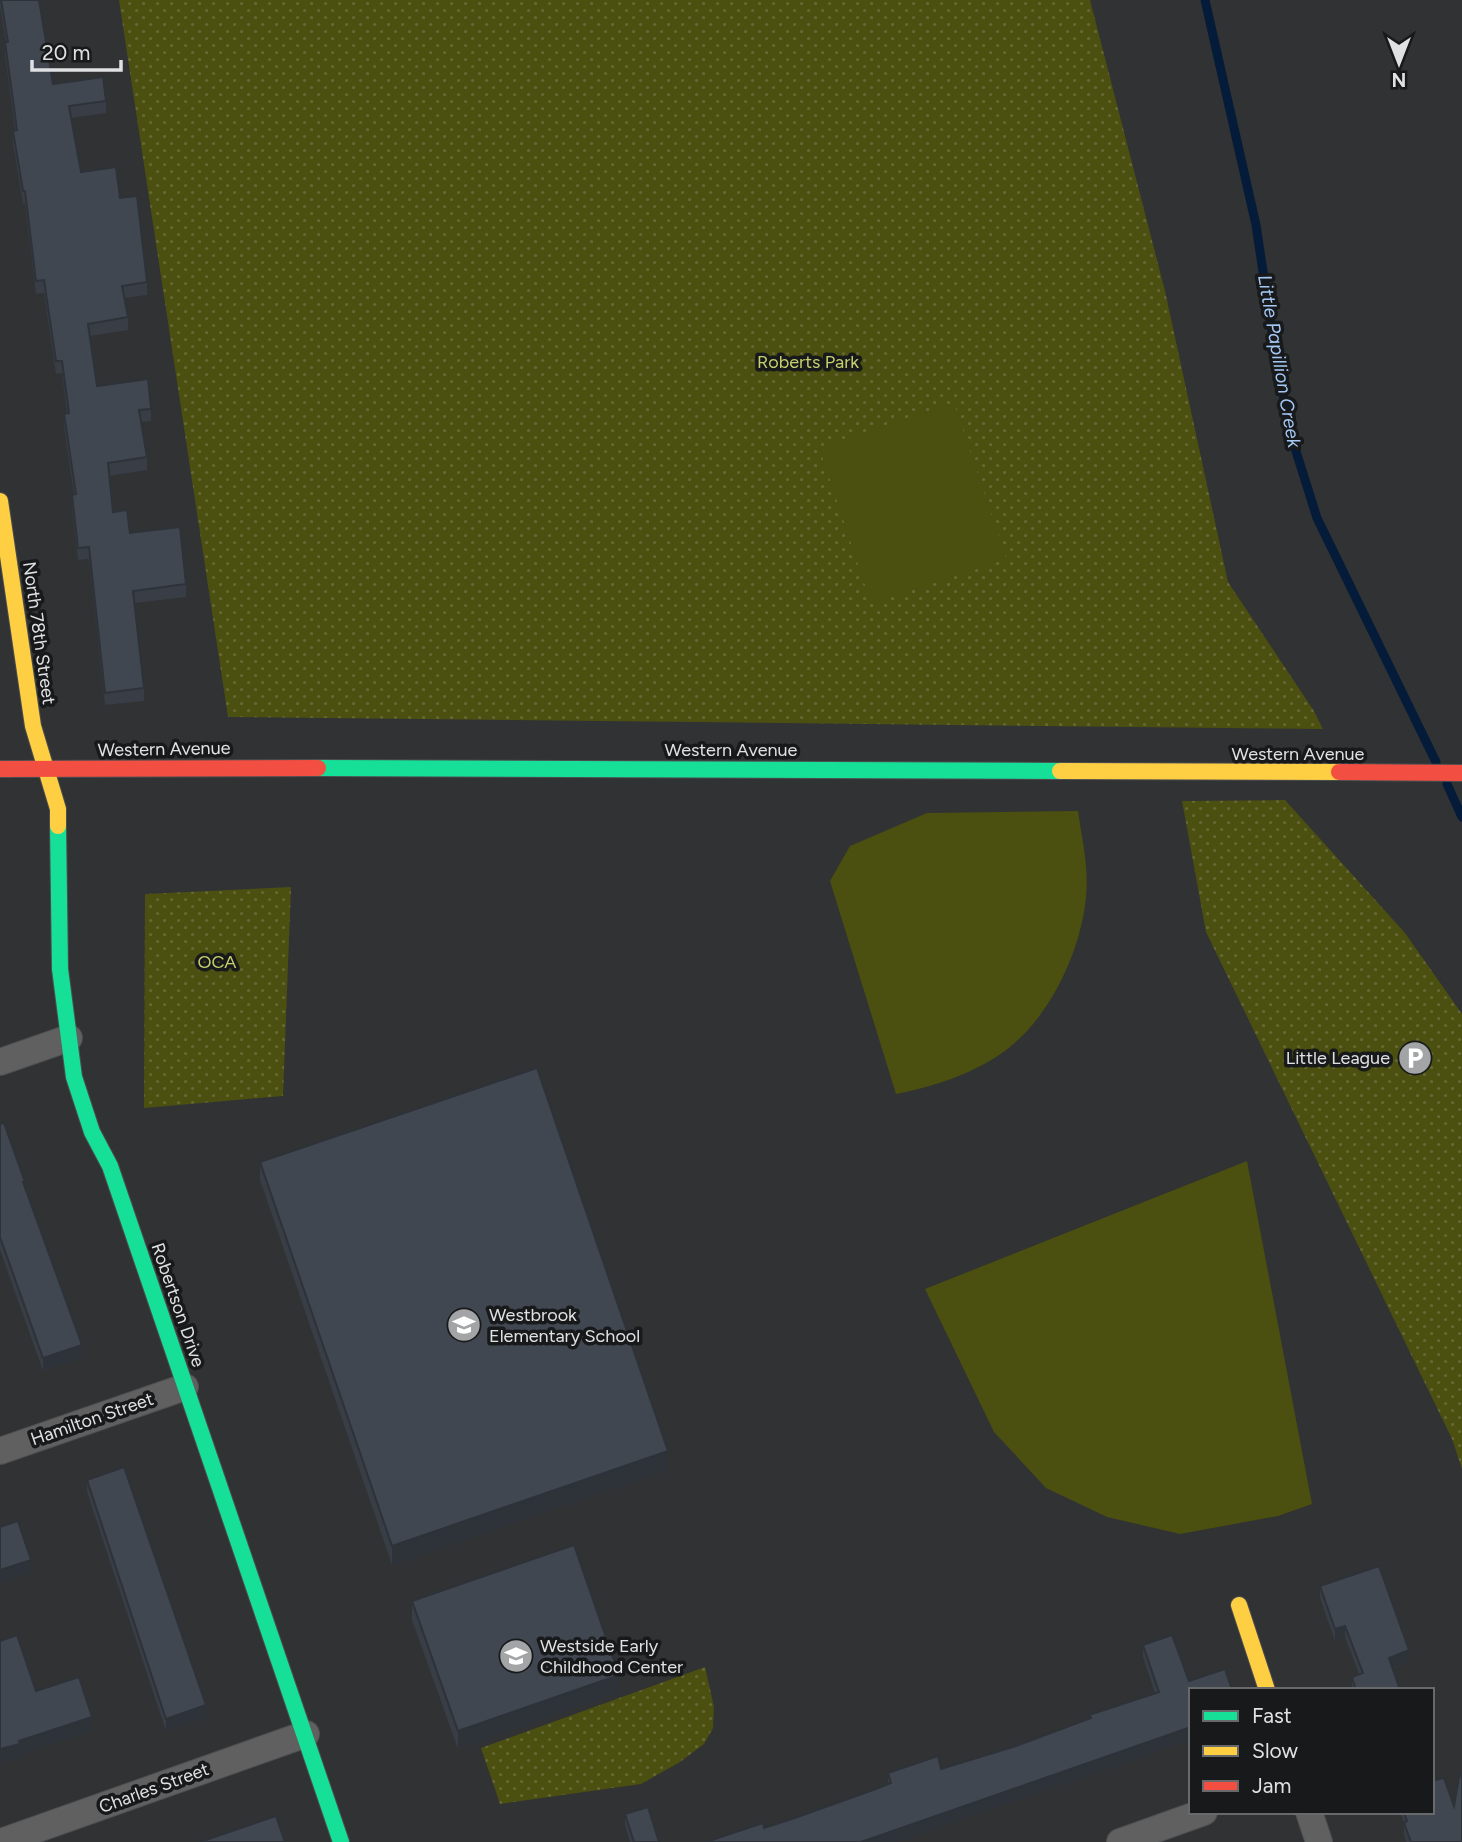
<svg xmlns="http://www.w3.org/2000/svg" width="1462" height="1842" viewBox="0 0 1462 1842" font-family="Figtree,sans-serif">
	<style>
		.grass { fill: url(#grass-dots) }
		.pitch { fill: #4b4f10 }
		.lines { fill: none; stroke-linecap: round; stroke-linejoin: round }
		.stream { stroke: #041b3a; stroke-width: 9 }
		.street-casing { stroke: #4d4e50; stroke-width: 28 }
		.fast-casing { stroke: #4d4e50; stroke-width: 18 }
		.slow-casing { stroke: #4d4e50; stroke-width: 18 }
		.jam-casing { stroke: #4d4e50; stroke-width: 18 }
		.street { stroke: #606061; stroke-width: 26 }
		.fast { stroke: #16e098; stroke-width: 16 }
		.slow { stroke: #ffcf43; stroke-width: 16 }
		.jam { stroke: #f24e42; stroke-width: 16 }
		.wall { fill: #383d46 }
		.shaded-wall { fill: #2e3239 }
		.building { fill: #414751; stroke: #2e3239; stroke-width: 2 }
		.labels { text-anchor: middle; stroke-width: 7; stroke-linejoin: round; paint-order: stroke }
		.park-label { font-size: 18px; fill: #c6d06d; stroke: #18191a }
		.street-label { font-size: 18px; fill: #e0e1e3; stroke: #18191a }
		.poi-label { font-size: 18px; fill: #e0e1e3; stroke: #18191a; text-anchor: start }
		.water-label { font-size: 19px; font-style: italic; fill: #a4c8f5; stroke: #18191a }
	</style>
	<defs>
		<pattern id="grass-dots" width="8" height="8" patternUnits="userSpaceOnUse" patternTransform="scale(1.75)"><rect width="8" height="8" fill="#4b4f10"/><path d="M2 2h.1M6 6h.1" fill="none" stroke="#656833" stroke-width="1.8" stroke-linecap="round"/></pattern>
	</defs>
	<rect width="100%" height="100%" fill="#313233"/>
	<g class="grass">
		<polygon points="119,0 1090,0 1165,291 1228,582 1314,711 1323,729 228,717"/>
		<polygon points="1285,800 1405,933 1462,1014 1462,1469 1452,1439 1206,932 1182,801"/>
		<polygon points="291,887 283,1096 144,1108 145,894"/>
		<polygon points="705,1667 714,1707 713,1728 704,1744 680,1762 641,1784 500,1804 481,1748"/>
	</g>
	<g class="pitch">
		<polygon points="954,403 1006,558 871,603 819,447"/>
		<path d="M1078,811C1082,839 1089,868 1086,897C1081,950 1052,1013 1010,1047C977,1073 936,1086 896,1094L830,881L850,846L927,813Z"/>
		<polygon points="1247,1161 1312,1504 1278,1516 1180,1534 1107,1517 1046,1488 994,1432 925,1289"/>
	</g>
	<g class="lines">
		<g class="stream">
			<polyline points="1205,0 1256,225 1273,338 1290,432 1317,518 1436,762"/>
			<polyline points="1447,784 1462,817"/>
		</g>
		<g class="street-casing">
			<g id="street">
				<polyline points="0,1062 69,1038"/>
				<polyline points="0,1451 185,1387"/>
				<polyline points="1309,1812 1319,1842"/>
				<polyline points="1,1842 306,1734"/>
				<polyline points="1120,1842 1204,1812"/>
			</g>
		</g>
		<g class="fast-casing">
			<g id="fast">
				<polyline points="318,768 1060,771"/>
				<polyline points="58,826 60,969 74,1077 92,1132 110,1166 341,1842"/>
			</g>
		</g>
		<g class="slow-casing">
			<g id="slow">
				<polyline points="0,501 33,726 58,809 58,826"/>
				<polyline points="1060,771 1339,772"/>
				<polyline points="1239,1605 1267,1690"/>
			</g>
		</g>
		<g class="jam-casing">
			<g id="jam">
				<polyline points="0,769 318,768"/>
				<polyline points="1339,772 1462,773"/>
			</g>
		</g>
		<use href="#street" class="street"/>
		<use href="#fast" class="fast"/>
		<use href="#slow" class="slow"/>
		<use href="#jam" class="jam"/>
	</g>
	<g class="wall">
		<polygon points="0,0 39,0 53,84 106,101 106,113 71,118 81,172 120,198 147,282 147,295 124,298 128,317 128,330 90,336 97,386 151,409 151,421 141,422 147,457 147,470 109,476 113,512 130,533 186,584 186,597 135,603 144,688 144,701 105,705 89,559 78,560 72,507 72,495 74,495 64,427 64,414 67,414 62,373 56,374 44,293 36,294 25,203 23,204 13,143 13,131 15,130 5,55 5,42 6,42 0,7"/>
		<polygon points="0,1124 82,1358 43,1371 0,1250"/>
		<polygon points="260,1162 668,1470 392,1565 260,1180"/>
		<polygon points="87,1480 206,1718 166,1731 87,1492"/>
		<polygon points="1320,1586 1409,1662 1393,1668 1400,1690 1352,1690 1352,1677 1359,1674 1345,1637 1335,1641 1320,1598"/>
		<polygon points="412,1601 619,1693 458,1749 412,1620"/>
		<polygon points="1143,1645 1191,1740 897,1842 706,1842 764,1828 792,1819 876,1789 888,1784 888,1773 941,1769 1016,1746 1089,1719 1089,1715 1155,1693 1143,1657"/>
		<polygon points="1435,1780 1462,1842 1406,1842 1404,1834 1404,1823 1400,1812 1432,1812"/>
		<polygon points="625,1814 659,1842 630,1842 625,1826"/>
	</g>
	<g class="shaded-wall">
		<polygon points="82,1345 82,1358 43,1371 43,1358"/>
		<polygon points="668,1451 668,1470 392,1565 392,1546"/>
		<polygon points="31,1560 31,1573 0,1583 0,1570"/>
		<polygon points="1345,1626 1345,1637 1335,1641 1335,1629"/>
		<polygon points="1409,1650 1409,1662 1389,1669 1389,1658"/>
		<polygon points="619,1675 619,1693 458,1749 458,1731"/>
		<polygon points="206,1705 206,1718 166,1731 166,1719"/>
		<polygon points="92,1717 92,1731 20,1755 20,1758 0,1764 0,1749 19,1741"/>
		<polygon points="1191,1727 1191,1740 897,1842 861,1842"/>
	</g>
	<g class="building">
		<polygon points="1,0 39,0 53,84 103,77 106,101 69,106 81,172 116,167 120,198 137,196 147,282 122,286 128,317 88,324 97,386 148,379 151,409 139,410 147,457 108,463 113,512 127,510 130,533 180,527 186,584 133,591 144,688 105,693 89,547 78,548 72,495 76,494 64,414 69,413 62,361 56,361 44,280 36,281 25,191 23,191 13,131 17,130 5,42 8,42"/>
		<polygon points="537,1068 668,1451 392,1546 260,1162"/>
		<polygon points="4,1123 25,1182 23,1182 82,1345 43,1358 0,1237 0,1124"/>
		<polygon points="124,1467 206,1705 166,1719 87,1480"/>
		<polygon points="18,1521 31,1560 0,1570 0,1527"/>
		<polygon points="574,1545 619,1675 458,1731 412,1601"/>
		<polygon points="1379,1566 1409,1650 1389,1658 1400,1690 1356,1690 1352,1677 1363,1673 1345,1626 1335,1629 1320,1586"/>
		<polygon points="17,1635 36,1691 79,1677 92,1717 19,1741 20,1744 0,1749 0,1641"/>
		<polygon points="1172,1635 1189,1681 1225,1669 1232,1690 1191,1690 1191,1727 861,1842 706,1842 763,1823 764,1828 792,1819 876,1789 891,1783 888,1773 938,1756 941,1769 1016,1746 1091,1718 1089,1715 1159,1692 1143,1645"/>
		<polygon points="1432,1771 1435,1780 1444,1778 1454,1806 1460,1772 1462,1779 1462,1842 1411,1842 1404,1823 1407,1821 1404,1812 1432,1812"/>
		<polygon points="648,1807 659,1842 634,1842 625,1814"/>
		<polygon points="276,1816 285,1842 200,1842"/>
	</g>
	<defs>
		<g id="parking-disc" transform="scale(1.75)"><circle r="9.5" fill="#a3a4a5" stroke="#18191a"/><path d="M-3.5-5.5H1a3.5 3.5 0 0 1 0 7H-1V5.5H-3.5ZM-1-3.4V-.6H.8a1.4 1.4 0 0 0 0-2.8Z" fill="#fff"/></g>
		<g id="school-disc" transform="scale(1.75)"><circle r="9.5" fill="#a3a4a5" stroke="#18191a"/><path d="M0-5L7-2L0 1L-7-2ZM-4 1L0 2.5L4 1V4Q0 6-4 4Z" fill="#fff"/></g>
	</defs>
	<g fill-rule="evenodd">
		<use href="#parking-disc" x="1415" y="1058"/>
		<use href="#school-disc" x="464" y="1325"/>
		<use href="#school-disc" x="516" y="1656"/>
	</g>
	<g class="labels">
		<g class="park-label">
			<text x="808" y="368">Roberts Park</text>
			<text x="217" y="968">OCA</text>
		</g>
		<g class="street-label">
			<text transform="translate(39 633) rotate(82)" y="6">North 78th Street</text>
			<text transform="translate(164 749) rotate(-1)" y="6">Western Avenue</text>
			<text x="731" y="756">Western Avenue</text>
			<text x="1298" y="760">Western Avenue</text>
			<text transform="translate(178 1305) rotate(71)" y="6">Robertson Drive</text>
			<text transform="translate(92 1419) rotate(-19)" y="6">Hamilton Street</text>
			<text transform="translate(154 1788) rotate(-20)" y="6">Charles Street</text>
		</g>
		<g class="poi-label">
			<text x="1390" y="1064" text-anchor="end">Little League</text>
			<text x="489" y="1321">Westbrook<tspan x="489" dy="21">Elementary School</tspan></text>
			<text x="540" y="1652">Westside Early<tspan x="540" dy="21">Childhood Center</tspan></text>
		</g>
		<g class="water-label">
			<text transform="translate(1280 361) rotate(80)" y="7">Little Papillion Creek</text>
		</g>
	</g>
	<rect x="1189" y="1688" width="245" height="126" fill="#18191a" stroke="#68696a" stroke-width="2"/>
	<rect x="1203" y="1711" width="35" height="10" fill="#16e098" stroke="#68696a" stroke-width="2"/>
	<text x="1252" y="1723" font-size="21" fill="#e0e1e3">Fast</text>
	<rect x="1203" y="1746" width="35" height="10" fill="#ffcf43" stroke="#68696a" stroke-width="2"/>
	<text x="1252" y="1758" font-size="21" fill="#e0e1e3">Slow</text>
	<rect x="1203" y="1781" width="35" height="10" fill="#f24e42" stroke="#68696a" stroke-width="2"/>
	<text x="1252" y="1793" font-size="21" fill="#e0e1e3">Jam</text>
	<g transform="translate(1399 63) rotate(180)" stroke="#18191a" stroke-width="5" paint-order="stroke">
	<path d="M0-5L12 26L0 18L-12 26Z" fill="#e0e1e3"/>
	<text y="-10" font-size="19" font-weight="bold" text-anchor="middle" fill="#e0e1e3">N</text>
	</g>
	<path d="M32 60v10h89v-10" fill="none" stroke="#e0e1e3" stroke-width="3.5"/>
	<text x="42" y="60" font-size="21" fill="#e0e1e3" stroke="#18191a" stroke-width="5" paint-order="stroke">20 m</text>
</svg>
